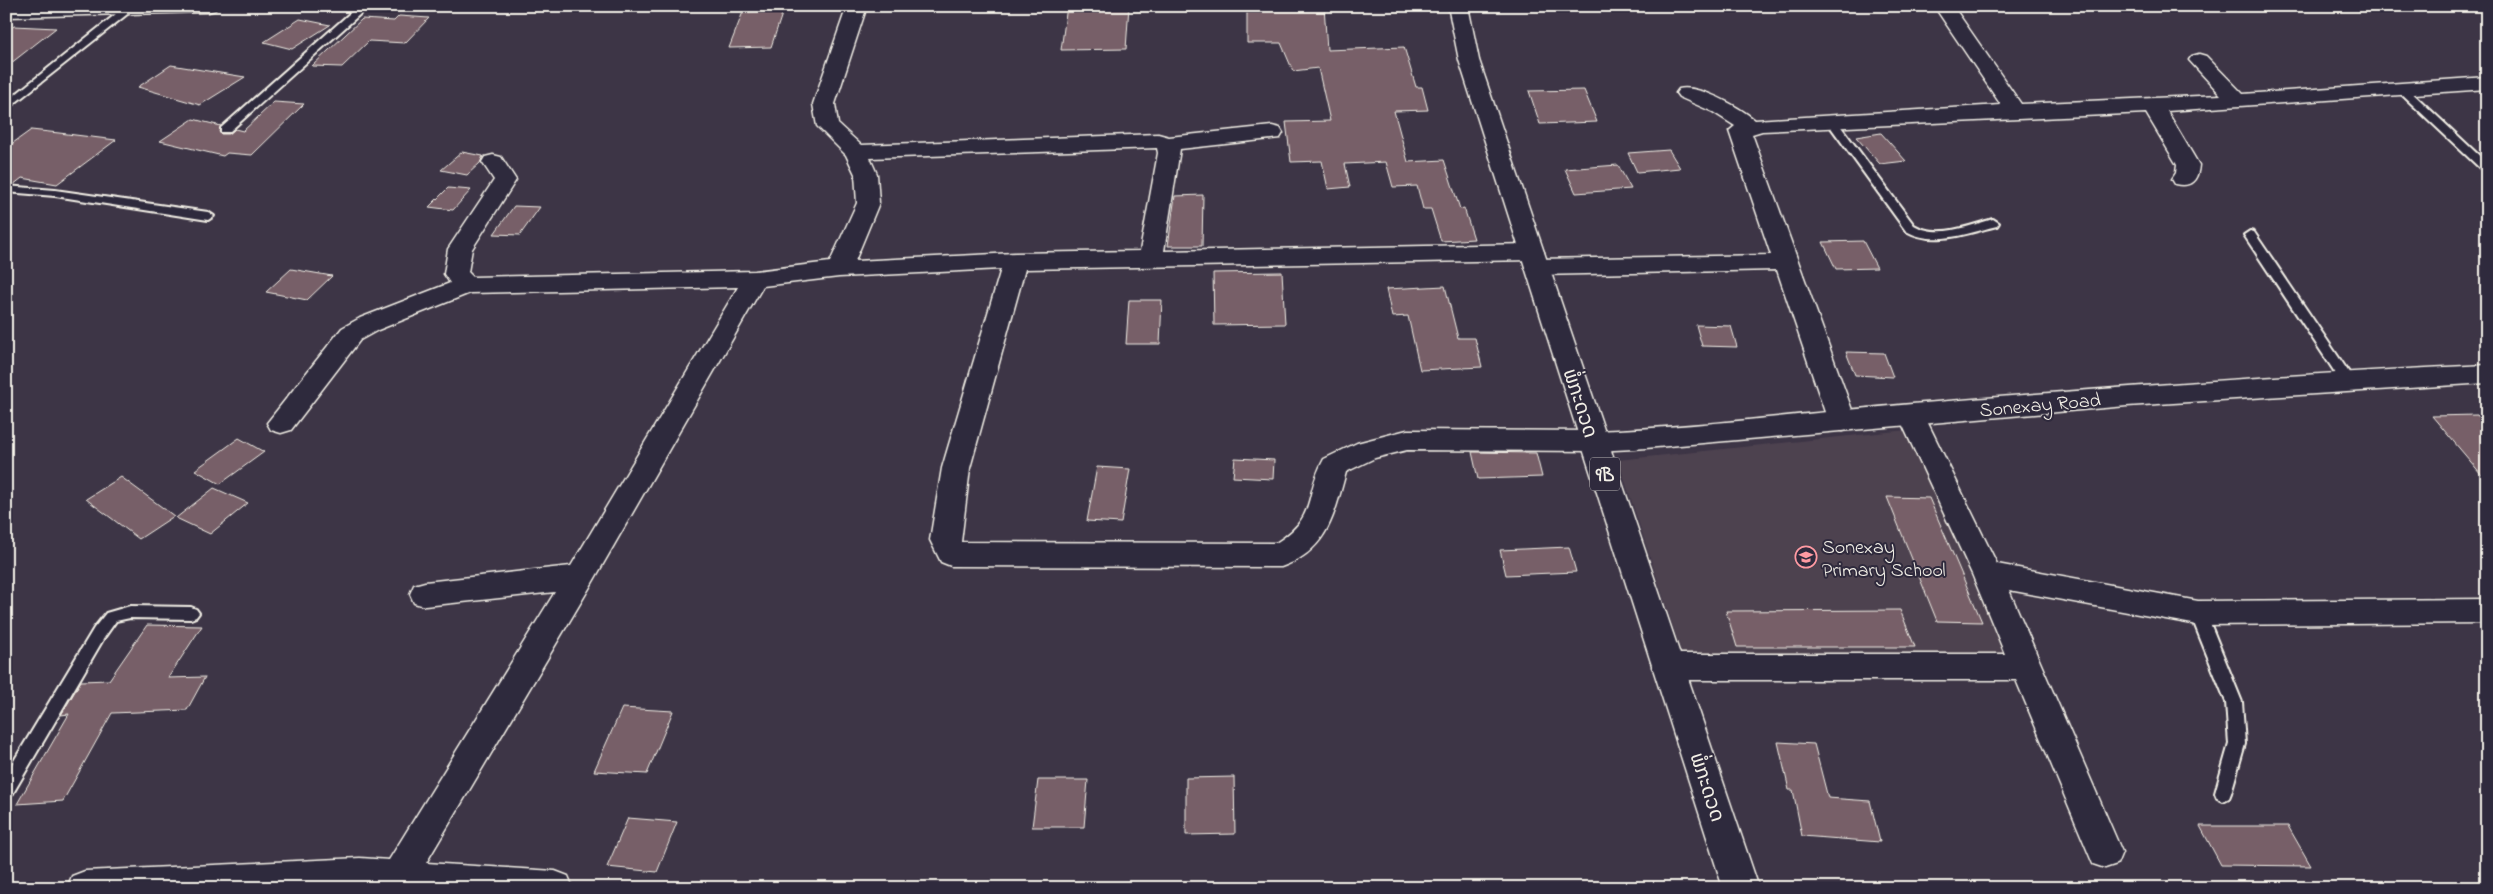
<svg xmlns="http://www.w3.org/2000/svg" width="2493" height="894" viewBox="0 0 2493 894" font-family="'Indie Flower','Noto Sans Lao',sans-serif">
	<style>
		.built { fill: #4e4250 }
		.building { fill: #775f68; stroke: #f4f1e8 }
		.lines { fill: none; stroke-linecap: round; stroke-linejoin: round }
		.service-casing { stroke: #f4f1e8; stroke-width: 4 }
		.minor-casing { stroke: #f4f1e8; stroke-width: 3 }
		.tertiary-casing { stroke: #f4f1e8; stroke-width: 3 }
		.primary-casing { stroke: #f4f1e8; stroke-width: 3 }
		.trunk-casing { stroke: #f4f1e8; stroke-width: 3 }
		.service { fill: #2f2a3d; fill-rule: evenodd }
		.minor { fill: #2f2a3d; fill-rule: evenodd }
		.tertiary { fill: #2f2a3d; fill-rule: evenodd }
		.primary { fill: #2f2a3d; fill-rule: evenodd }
		.trunk { fill: #2f2a3d; fill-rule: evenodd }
		.labels { text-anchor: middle; stroke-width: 4; stroke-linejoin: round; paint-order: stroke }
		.shield { fill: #2f2a3d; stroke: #b9b5b5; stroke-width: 1 }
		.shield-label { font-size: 19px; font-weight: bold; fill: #f4f1e8 }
		.street-label { font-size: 20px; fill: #f4f1e8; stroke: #2f2a3d }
		.poi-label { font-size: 20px; fill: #f4f1e8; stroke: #2f2a3d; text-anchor: start }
	</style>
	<rect width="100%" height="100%" fill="#3d3546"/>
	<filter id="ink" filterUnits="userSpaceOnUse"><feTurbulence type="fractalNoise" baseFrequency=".02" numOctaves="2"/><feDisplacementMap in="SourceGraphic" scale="10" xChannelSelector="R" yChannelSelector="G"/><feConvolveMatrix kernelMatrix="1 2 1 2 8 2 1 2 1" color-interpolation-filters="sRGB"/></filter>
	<g filter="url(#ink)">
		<polygon class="built" points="1907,430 2005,655 1682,654 1618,460"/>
		<g class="building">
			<polygon points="1067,6 1129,6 1126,49 1061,50"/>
			<polygon points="1247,6 1324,6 1327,50 1404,47 1416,87 1422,87 1428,110 1394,111 1408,162 1444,160 1460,209 1464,208 1474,239 1441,241 1431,209 1423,209 1417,186 1393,187 1386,162 1345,164 1350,187 1328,189 1322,161 1291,162 1286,122 1330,121 1318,68 1293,71 1281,43 1247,43"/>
			<polygon points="783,11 771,47 729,48 743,12"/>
			<polygon points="399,16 429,18 405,43 369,41 342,67 312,66 362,19 394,21"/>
			<polygon points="300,19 330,25 292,49 264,42"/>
			<polygon points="14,26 56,28 6,67 6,32"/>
			<polygon points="171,65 245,77 200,105 138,87"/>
			<polygon points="1584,90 1597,122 1540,124 1529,91"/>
			<polygon points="274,102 304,104 252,155 227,153 223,156 160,141 193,119 221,126 219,132 221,134 229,134 235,129 243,131"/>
			<polygon points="31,130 59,133 116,140 57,184 22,178 13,185 6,184 6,148"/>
			<polygon points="1881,133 1906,161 1880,164 1856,137"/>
			<polygon points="1669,150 1680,168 1637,172 1628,153"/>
			<polygon points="462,152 483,156 480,163 467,175 441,170"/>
			<polygon points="1618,165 1631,189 1576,193 1565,169"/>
			<polygon points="448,188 471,190 453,210 429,207"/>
			<polygon points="1203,195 1202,246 1168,246 1175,196"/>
			<polygon points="514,206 540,207 520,235 494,234"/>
			<polygon points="1863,241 1877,268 1836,269 1823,242"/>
			<polygon points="291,269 332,276 307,300 266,292"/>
			<polygon points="1282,272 1285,324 1214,325 1213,273"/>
			<polygon points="1445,286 1458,338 1475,338 1482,367 1420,370 1408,316 1392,317 1386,289"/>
			<polygon points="1129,300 1162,300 1160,344 1126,344"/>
			<polygon points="1696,325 1731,326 1737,347 1702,346"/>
			<polygon points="1846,352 1884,353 1893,377 1855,375"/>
			<polygon points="2477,415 2487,427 2487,481 2432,416"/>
			<polygon points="239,438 264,452 220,484 195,470"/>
			<polygon points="1472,452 1536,453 1542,477 1478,479"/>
			<polygon points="1235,458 1274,460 1273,479 1233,477"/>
			<polygon points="1097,467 1130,469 1121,523 1087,521"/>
			<polygon points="121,477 174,516 139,539 86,499"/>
			<polygon points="214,488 248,503 210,534 176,518"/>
			<polygon points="1887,497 1929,498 1982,622 1937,621"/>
			<polygon points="1569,547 1576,572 1506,575 1500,550"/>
			<polygon points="1900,610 1915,647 1737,647 1726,611"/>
			<polygon points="147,625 202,626 168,678 205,677 187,710 112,713 63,801 17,804 69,714 61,715 81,681 109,680"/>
			<polygon points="622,708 673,711 647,774 594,771"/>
			<polygon points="1778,742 1814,744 1828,798 1870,801 1880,842 1802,836 1793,790 1789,790"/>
			<polygon points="1234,777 1235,834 1186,835 1186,778"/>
			<polygon points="1038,780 1088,780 1084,827 1032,827"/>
			<polygon points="628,818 677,822 657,872 607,867"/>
			<polygon points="2200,826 2288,826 2311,866 2221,865"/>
		</g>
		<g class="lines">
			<g class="service-casing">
				<g id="service">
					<polygon points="126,6 135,8 6,110 6,102"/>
					<polygon points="358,6 369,6 229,132 221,132 221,128"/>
					<polygon points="2402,86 2406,87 2487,163 2487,172 2483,171 2398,91 2398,87"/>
					<path d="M1832,119L1836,120L1914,225C1938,239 1968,226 1993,219L1999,223L1997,226C1967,233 1935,247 1906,231L1827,122Z"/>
					<polygon points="6,186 55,190 208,212 214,216 208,220 55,196 6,192"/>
					<polygon points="2250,231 2254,232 2352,377 2354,380 2352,383 2342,383 2244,235"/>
					<polygon points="130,606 191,607 196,609 199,613 196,617 191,619 130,618 116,621 104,638 12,795 6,798 6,774 94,628 106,613"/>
					<polygon points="2198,607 2203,609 2206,613 2242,702 2245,744 2231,793 2229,798 2223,801 2217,798 2215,793 2229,744 2226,702 2190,613 2193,609"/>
				</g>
			</g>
			<g class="minor-casing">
				<g id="minor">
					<path d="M847,6H867L835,104L838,124L861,145L1158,134L1169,137L1272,126L1280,128L1283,133L1280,138L1180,149L1164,251L1532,244L1540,247L1544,252L1540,257L1532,260L1025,269L970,468L961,542L1276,543C1319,516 1303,496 1324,459L1357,443L1407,430L1594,431L1604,434L1608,441L1604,448L1594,451L1407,450L1375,458L1346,472C1334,515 1328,551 1281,567L951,566L941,562L930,540L942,468L1001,269L839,277L763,286L591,585L426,863L555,871L568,876L573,888H67L72,876L85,871L360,858L389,860L555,592L425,606L414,603L410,594L414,585L425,582L571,566L738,287L470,293L378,330L360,340L291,430L281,433L271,430L267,423L342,328L360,318L450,283L444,274L448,249L494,180L482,162L485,157L493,155L501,157L516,180L472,249L468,272L473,277L755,271L830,262L857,203L855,174L846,155L817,126L813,104ZM1157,148L1158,153L1140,251L1015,253L855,261L879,203L877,174L870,158Z"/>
					<path d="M1934,6H1953L2021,104L2221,95L2189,60L2192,56L2199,54L2206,56L2243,94L2487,77V89L2167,111L2199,165C2198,180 2191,188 2175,184L2172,179L2176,173L2177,165L2146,113L1762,131L1752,134L1856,421L1852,428L1842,431L1832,428L1828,421L1777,270L1537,275L1528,272L1525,267L1528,262L1537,259L1771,255L1729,131L1735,126L1713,112L1679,97L1676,93L1679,89C1698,84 1740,107 1755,120L2001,105Z"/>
					<polygon points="1911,405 1921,408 1924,415 1997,564 2198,601 2487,599 2487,623 2198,625 2009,590 2122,852 2117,864 2105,868 2093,864 2016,680 1668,680 1657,676 1652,667 1657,658 1668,654 2005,654 1972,574 1898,415 1901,408"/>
				</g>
			</g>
			<g class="tertiary-casing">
				<path id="tertiary" d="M2487,365V383L2127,406L1634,449L1594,451L1584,448L1580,441L1584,434L1594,431C1701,427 1806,413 1912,404C2104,388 2295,374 2487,365Z"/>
			</g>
			<g class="primary-casing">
				<polygon id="primary" points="1448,6 1468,6 1479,60 1759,888 1723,888 1459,60"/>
			</g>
			<g class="trunk-casing">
				<polygon id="trunk" points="6,6 217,6 215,10 208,12 6,17"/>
			</g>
			<use href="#service" class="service"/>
			<use href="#minor" class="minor"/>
			<use href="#tertiary" class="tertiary"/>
			<use href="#primary" class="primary"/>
			<use href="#trunk" class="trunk"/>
		</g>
	</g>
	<defs>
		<g id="school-ring" transform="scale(1.125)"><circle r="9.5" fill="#2f2a3d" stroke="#ff9aa2" stroke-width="1.5"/><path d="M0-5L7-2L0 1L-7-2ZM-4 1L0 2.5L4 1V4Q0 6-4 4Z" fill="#ff9aa2"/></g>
	</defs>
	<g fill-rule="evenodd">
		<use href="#school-ring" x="1806" y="557"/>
	</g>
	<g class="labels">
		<rect class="shield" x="1590" y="457.5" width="30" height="33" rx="4"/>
		<g class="shield-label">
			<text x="1605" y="481">9B</text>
		</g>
		<g class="street-label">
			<text transform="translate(1581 403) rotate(72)" y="7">ພໍ່ກະດວດ</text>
			<text transform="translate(2040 404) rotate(-5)" y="7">Sonexay Road</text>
			<text transform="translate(1708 787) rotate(72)" y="7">ພໍ່ກະດວດ</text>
		</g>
		<g class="poi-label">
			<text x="1822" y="553">Sonexay<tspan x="1822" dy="23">Primary School</tspan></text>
		</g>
	</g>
	<rect width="2493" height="894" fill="none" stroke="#2f2a3d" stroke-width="25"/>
	<rect x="12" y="12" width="2468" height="869" fill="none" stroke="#f4f1e8" stroke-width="2" filter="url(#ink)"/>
</svg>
